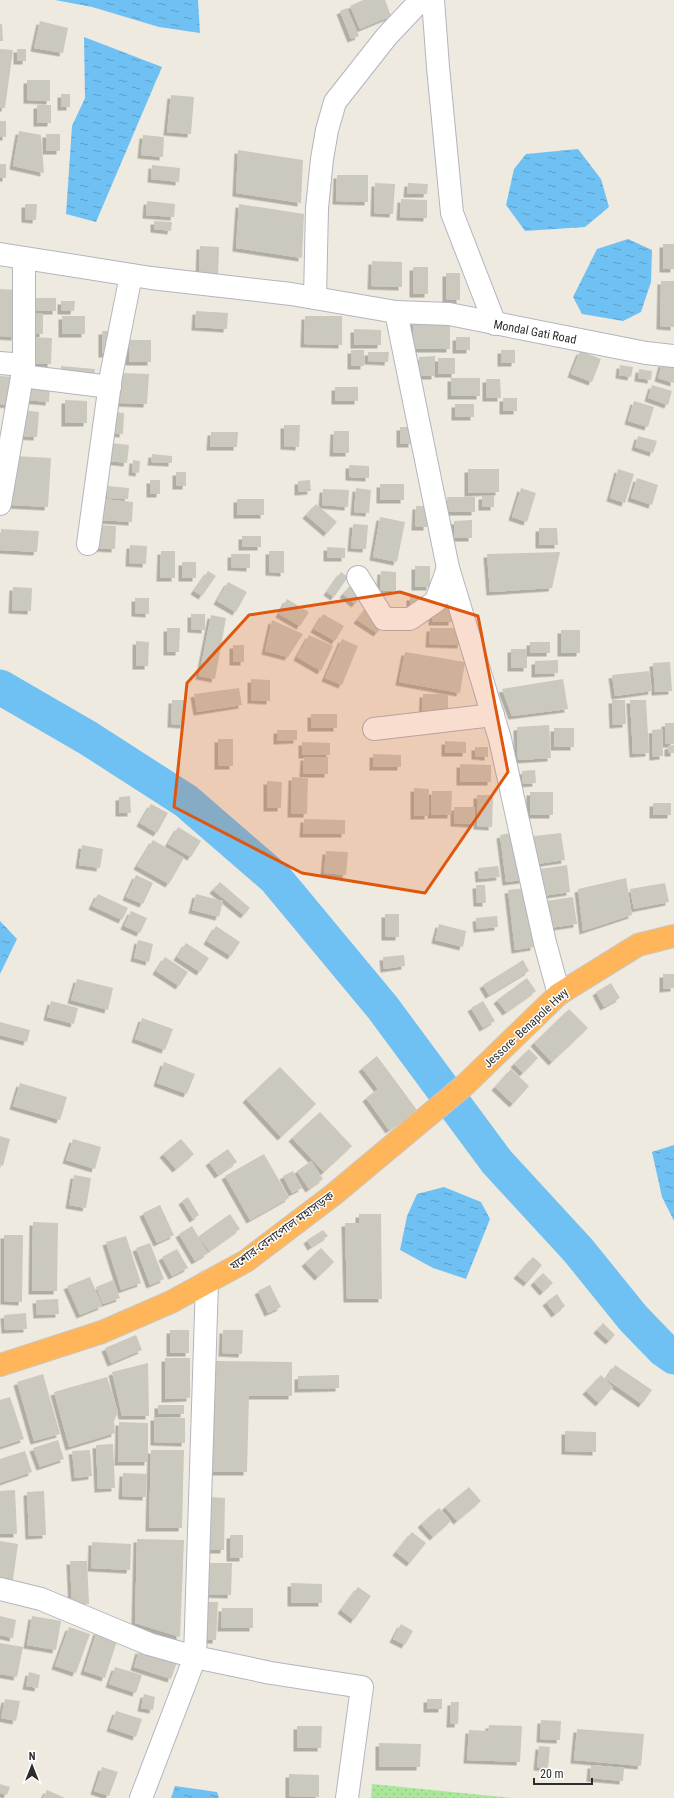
<svg xmlns="http://www.w3.org/2000/svg" width="674" height="1798" viewBox="0 0 674 1798" font-family="'Roboto Condensed','Noto Sans Bengali',sans-serif">
	<style>
		.park { fill: url(#park-dots) }
		.water { fill: url(#water-ripples) }
		.lines { fill: none; stroke-linecap: round; stroke-linejoin: round }
		.river { stroke: #70c1f3; stroke-width: 35 }
		.building { fill: #cbc8bd; filter: url(#shadow) }
		.minor-casing { stroke: #b3b4c1; stroke-width: 24 }
		.highway-casing { stroke: #c8c8c8; stroke-width: 24 }
		.minor { stroke: #fff; stroke-width: 22 }
		.highway { stroke: #ffb55a; stroke-width: 22 }
		.marked { fill: #df570e; fill-opacity: 0.2; stroke: #df570e; stroke-width: 3; stroke-linejoin: round }
		.labels { text-anchor: middle; stroke-width: 3; stroke-linejoin: round; paint-order: stroke }
		.street-label { font-size: 12px; fill: #2d2d2d; stroke: #fff }
	</style>
	<defs>
		<pattern id="park-dots" width="8" height="8" patternUnits="userSpaceOnUse"><rect width="8" height="8" fill="#abe79a"/><path d="M2 2h.1M6 6h.1" fill="none" stroke="#93c685" stroke-width="1.8" stroke-linecap="round"/></pattern>
		<pattern id="water-ripples" width="26" height="14" patternUnits="userSpaceOnUse"><rect width="26" height="14" fill="#70c1f3"/><path d="M2 4q2-2 4 0t4 0M15 11q2-2 4 0t4 0" fill="none" stroke="#5c9dc5"/></pattern>
		<filter id="shadow"><feDropShadow dx="-3.5" dy="3.5" stdDeviation="0" flood-color="#0004"/></filter>
	</defs>
	<rect width="100%" height="100%" fill="#efeadf"/>
	<polygon class="park" points="372,1784 513,1798 371,1798"/>
	<g class="water">
		<polygon points="55,0 198,0 200,33 159,27 92,7"/>
		<polygon points="84,37 162,67 96,222 66,214 72,126 85,98"/>
		<polygon points="578,149 601,179 609,207 585,227 525,231 506,205 514,169 526,154"/>
		<polygon points="628,239 652,250 651,282 641,312 623,321 582,314 573,297 597,249"/>
		<polygon points="0,921 17,939 0,974"/>
		<polygon points="674,1145 674,1221 662,1197 652,1152"/>
		<polygon points="444,1187 481,1202 490,1219 466,1279 433,1268 400,1250 407,1216 417,1194"/>
		<polygon points="175,1786 217,1792 219,1798 171,1798"/>
	</g>
	<g class="lines">
		<polyline class="river" points="0,687 88,738 186,801 275,878 383,1008 497,1162 578,1250 633,1318 664,1350 674,1357"/>
	</g>
	<g class="building">
		<polygon points="363,0 385,0 391,16 360,29 350,6"/>
		<polygon points="347,8 359,36 351,39 340,11"/>
		<polygon points="40,21 68,28 63,53 34,48"/>
		<polygon points="0,24 2,24 3,41 0,41"/>
		<polygon points="0,49 13,50 5,108 0,108"/>
		<rect x="17" y="49" width="9" height="12"/>
		<polygon points="27,80 50,80 50,101 27,100"/>
		<rect x="61" y="94" width="9" height="13"/>
		<polygon points="171,95 194,97 191,134 167,132"/>
		<rect x="37" y="105" width="14" height="18"/>
		<rect x="0" y="121" width="6" height="16"/>
		<polygon points="19,131 41,135 44,173 13,166"/>
		<rect x="46" y="134" width="14" height="17"/>
		<polygon points="143,135 164,137 163,157 141,155"/>
		<polygon points="238,150 303,160 301,203 236,193"/>
		<rect x="0" y="164" width="6" height="14"/>
		<polygon points="152,165 180,168 179,182 151,179"/>
		<polygon points="337,175 368,175 368,202 336,201"/>
		<polygon points="375,183 395,184 393,214 374,213"/>
		<polygon points="408,183 428,184 427,194 407,194"/>
		<polygon points="401,199 427,200 427,218 400,217"/>
		<polygon points="147,201 175,204 174,217 146,215"/>
		<polygon points="25,204 37,204 36,220 25,219"/>
		<polygon points="239,204 304,214 302,258 236,248"/>
		<polygon points="154,221 172,222 171,231 154,229"/>
		<rect x="663" y="244" width="11" height="25"/>
		<polygon points="200,246 219,247 218,276 199,275"/>
		<polygon points="372,261 402,262 402,287 371,286"/>
		<rect x="413" y="267" width="15" height="27"/>
		<polygon points="446,273 460,273 460,300 446,299"/>
		<polygon points="661,281 674,281 674,327 660,326"/>
		<polygon points="0,289 17,290 15,337 0,336"/>
		<rect x="35" y="298" width="21" height="13"/>
		<polygon points="61,301 75,301 74,311 61,311"/>
		<polygon points="196,311 228,313 227,329 195,327"/>
		<polygon points="29,313 43,314 43,334 29,334"/>
		<rect x="62" y="316" width="23" height="18"/>
		<polygon points="305,316 342,316 342,345 304,344"/>
		<rect x="413" y="321" width="37" height="28"/>
		<polygon points="354,329 381,330 381,345 354,345"/>
		<polygon points="102,331 112,331 111,354 102,354"/>
		<polygon points="27,337 52,338 51,364 27,363"/>
		<rect x="456" y="337" width="14" height="13"/>
		<rect x="129" y="340" width="22" height="22"/>
		<rect x="351" y="350" width="13" height="16"/>
		<rect x="501" y="350" width="14" height="13"/>
		<polygon points="580,351 601,359 592,382 571,374"/>
		<polygon points="368,352 389,352 388,362 368,361"/>
		<polygon points="435,356 435,376 419,376 419,357"/>
		<rect x="438" y="358" width="17" height="16"/>
		<polygon points="662,363 674,367 674,383 658,378"/>
		<polygon points="620,365 633,367 631,377 619,375"/>
		<polygon points="61,366 95,369 94,379 61,377"/>
		<polygon points="639,369 652,371 651,380 638,378"/>
		<polygon points="121,373 149,374 147,404 119,403"/>
		<polygon points="0,376 13,377 11,405 0,404"/>
		<rect x="451" y="378" width="29" height="18"/>
		<polygon points="486,379 500,379 501,398 486,398"/>
		<polygon points="26,381 50,383 49,402 25,400"/>
		<polygon points="652,385 672,391 668,405 648,398"/>
		<rect x="335" y="387" width="23" height="14"/>
		<rect x="503" y="398" width="14" height="13"/>
		<polygon points="65,400 87,401 87,423 65,423"/>
		<polygon points="634,401 654,407 648,427 628,421"/>
		<rect x="455" y="404" width="19" height="13"/>
		<polygon points="23,410 39,412 37,437 21,436"/>
		<polygon points="113,412 124,413 123,434 112,433"/>
		<polygon points="284,425 300,425 299,447 284,446"/>
		<rect x="400" y="427" width="12" height="17"/>
		<polygon points="334,431 349,431 349,453 333,453"/>
		<polygon points="211,432 238,432 237,447 210,447"/>
		<polygon points="638,436 657,441 653,453 635,447"/>
		<polygon points="110,443 129,445 127,463 109,461"/>
		<polygon points="152,454 172,456 172,463 151,462"/>
		<polygon points="14,456 51,458 48,507 11,505"/>
		<polygon points="133,460 140,461 139,473 132,472"/>
		<polygon points="349,465 369,466 369,478 349,477"/>
		<polygon points="468,469 499,469 499,492 468,493"/>
		<polygon points="618,469 634,474 625,503 610,498"/>
		<rect x="176" y="472" width="10" height="14"/>
		<polygon points="637,478 658,485 652,505 631,498"/>
		<rect x="150" y="480" width="10" height="14"/>
		<polygon points="310,480 311,491 298,492 298,481"/>
		<rect x="380" y="484" width="24" height="16"/>
		<polygon points="108,486 129,488 128,499 107,498"/>
		<polygon points="356,488 371,490 369,513 354,512"/>
		<polygon points="521,488 536,493 527,522 512,517"/>
		<polygon points="323,489 349,490 348,507 322,505"/>
		<rect x="482" y="496" width="12" height="11"/>
		<polygon points="447,497 475,497 475,512 448,512"/>
		<polygon points="102,499 133,502 132,522 101,520"/>
		<rect x="237" y="499" width="27" height="16"/>
		<polygon points="316,504 337,522 327,533 306,515"/>
		<polygon points="416,506 427,506 427,527 415,527"/>
		<polygon points="380,517 405,522 397,562 373,557"/>
		<polygon points="472,520 472,538 454,538 454,521"/>
		<polygon points="353,524 368,525 366,549 351,548"/>
		<polygon points="99,525 116,526 115,549 97,548"/>
		<polygon points="539,528 557,528 558,545 539,545"/>
		<polygon points="1,529 39,531 37,552 0,550"/>
		<rect x="242" y="536" width="19" height="11"/>
		<polygon points="130,545 147,546 146,564 129,563"/>
		<polygon points="327,547 345,548 345,558 327,558"/>
		<polygon points="161,551 175,551 175,578 160,578"/>
		<polygon points="269,551 284,551 284,573 269,572"/>
		<polygon points="560,552 552,588 490,592 487,554"/>
		<polygon points="231,554 250,554 250,568 231,567"/>
		<rect x="182" y="562" width="14" height="16"/>
		<rect x="415" y="566" width="15" height="21"/>
		<polygon points="208,571 216,576 202,596 194,591"/>
		<polygon points="381,571 396,572 396,591 380,590"/>
		<polygon points="341,572 348,577 334,597 327,592"/>
		<polygon points="228,582 247,592 236,612 217,601"/>
		<polygon points="354,582 365,591 355,604 343,594"/>
		<polygon points="13,587 32,588 31,611 12,610"/>
		<polygon points="410,597 426,597 410,616"/>
		<polygon points="135,598 149,598 149,614 135,613"/>
		<polygon points="287,599 309,612 300,626 279,614"/>
		<polygon points="433,601 453,601 452,622 432,622"/>
		<polygon points="368,606 387,620 377,633 357,620"/>
		<polygon points="191,614 205,614 205,630 191,629"/>
		<polygon points="323,614 344,626 335,641 314,629"/>
		<polygon points="211,615 226,618 215,679 199,676"/>
		<polygon points="272,620 303,634 288,657 265,651"/>
		<polygon points="167,628 180,628 179,652 167,652"/>
		<polygon points="430,628 461,628 461,645 429,644"/>
		<rect x="561" y="630" width="19" height="23"/>
		<polygon points="309,635 333,646 321,671 297,657"/>
		<polygon points="342,639 358,646 342,685 325,678"/>
		<polygon points="136,641 149,642 148,666 136,666"/>
		<rect x="530" y="642" width="20" height="11"/>
		<rect x="233" y="645" width="11" height="17"/>
		<rect x="511" y="649" width="16" height="19"/>
		<polygon points="405,652 465,662 460,693 399,682"/>
		<polygon points="558,660 558,673 535,674 535,661"/>
		<polygon points="670,662 672,691 655,692 653,663"/>
		<polygon points="649,671 652,691 615,696 612,675"/>
		<polygon points="251,679 270,680 270,701 251,700"/>
		<polygon points="563,679 568,709 512,716 502,689"/>
		<polygon points="239,688 242,705 197,712 194,694"/>
		<polygon points="423,694 448,694 448,727 422,727"/>
		<polygon points="172,700 185,700 184,725 171,724"/>
		<polygon points="612,700 625,700 626,724 613,725"/>
		<polygon points="630,700 646,700 649,753 633,754"/>
		<rect x="311" y="714" width="26" height="14"/>
		<polygon points="665,723 674,723 674,744 666,744"/>
		<polygon points="549,725 551,758 518,760 517,727"/>
		<rect x="554" y="728" width="20" height="19"/>
		<polygon points="662,729 663,756 653,757 652,730"/>
		<polygon points="277,730 297,730 297,740 277,741"/>
		<rect x="218" y="739" width="15" height="27"/>
		<polygon points="445,741 466,742 466,753 445,753"/>
		<polygon points="302,742 330,743 330,755 302,755"/>
		<polygon points="674,745 674,753 668,753 668,746"/>
		<polygon points="475,747 488,747 488,757 475,756"/>
		<polygon points="373,754 401,755 401,767 373,767"/>
		<polygon points="304,757 328,757 328,774 303,774"/>
		<polygon points="460,764 491,765 491,782 460,782"/>
		<polygon points="535,770 536,783 523,784 522,771"/>
		<polygon points="292,777 308,778 307,814 291,814"/>
		<polygon points="267,781 282,782 281,808 267,808"/>
		<polygon points="414,788 429,789 428,816 414,816"/>
		<polygon points="432,791 452,791 451,815 431,815"/>
		<rect x="530" y="792" width="23" height="23"/>
		<polygon points="477,795 493,795 492,827 477,826"/>
		<polygon points="130,796 131,813 119,813 119,797"/>
		<rect x="653" y="803" width="18" height="12"/>
		<polygon points="151,804 168,813 157,833 140,823"/>
		<polygon points="454,807 475,807 475,824 454,823"/>
		<polygon points="304,819 345,820 345,834 303,834"/>
		<polygon points="178,827 201,841 191,857 168,844"/>
		<polygon points="516,832 523,880 506,882 500,835"/>
		<polygon points="561,833 565,860 537,864 534,836"/>
		<polygon points="153,840 184,858 169,884 137,866"/>
		<polygon points="82,845 103,849 100,868 79,865"/>
		<polygon points="326,851 348,852 346,875 324,873"/>
		<polygon points="567,865 570,892 543,896 540,869"/>
		<polygon points="498,866 500,877 479,879 478,868"/>
		<polygon points="136,875 153,883 143,904 126,897"/>
		<polygon points="626,878 632,915 583,931 578,889"/>
		<polygon points="220,882 250,908 244,915 213,890"/>
		<polygon points="665,883 669,902 634,909 630,889"/>
		<polygon points="476,885 485,885 486,903 477,903"/>
		<polygon points="526,888 534,947 515,950 508,890"/>
		<polygon points="98,894 128,908 122,920 92,906"/>
		<polygon points="196,894 223,901 219,917 192,910"/>
		<polygon points="573,897 577,924 550,928 546,901"/>
		<polygon points="131,911 147,918 140,933 124,926"/>
		<rect x="385" y="914" width="14" height="23"/>
		<polygon points="497,916 498,927 477,929 476,918"/>
		<polygon points="439,924 466,931 463,947 435,940"/>
		<polygon points="216,926 240,942 231,956 207,941"/>
		<polygon points="138,940 153,944 149,962 134,958"/>
		<polygon points="186,943 209,958 200,972 177,957"/>
		<polygon points="404,955 405,966 384,969 383,957"/>
		<polygon points="165,957 188,972 179,986 156,971"/>
		<polygon points="523,960 529,971 489,995 483,985"/>
		<polygon points="663,974 674,974 674,988 663,989"/>
		<polygon points="527,978 536,991 506,1012 497,1000"/>
		<polygon points="77,979 113,988 108,1010 71,1000"/>
		<polygon points="611,983 620,998 604,1007 596,992"/>
		<polygon points="51,1001 78,1008 74,1024 47,1017"/>
		<polygon points="483,1001 495,1021 483,1028 471,1008"/>
		<polygon points="569,1009 588,1028 552,1062 534,1043"/>
		<polygon points="142,1018 173,1029 165,1050 135,1039"/>
		<polygon points="0,1022 30,1030 27,1042 0,1035"/>
		<polygon points="529,1049 538,1058 523,1073 514,1064"/>
		<polygon points="377,1056 417,1110 389,1130 366,1098 378,1089 362,1068"/>
		<polygon points="164,1062 195,1074 187,1094 157,1083"/>
		<polygon points="280,1067 316,1104 281,1137 246,1099"/>
		<polygon points="511,1069 529,1086 513,1104 495,1087"/>
		<polygon points="20,1083 67,1097 60,1120 13,1106"/>
		<polygon points="320,1112 352,1146 324,1172 292,1138"/>
		<polygon points="0,1136 10,1139 3,1166 0,1165"/>
		<polygon points="73,1139 101,1147 95,1169 66,1160"/>
		<polygon points="181,1139 194,1154 176,1169 163,1154"/>
		<polygon points="228,1149 237,1162 218,1175 209,1162"/>
		<polygon points="264,1154 289,1198 250,1220 225,1176"/>
		<polygon points="311,1161 323,1179 309,1189 297,1171"/>
		<polygon points="293,1171 302,1188 292,1193 283,1176"/>
		<polygon points="74,1175 91,1178 86,1208 69,1205"/>
		<polygon points="188,1197 199,1215 193,1219 182,1201"/>
		<polygon points="160,1205 174,1235 157,1243 143,1213"/>
		<polygon points="230,1214 240,1229 209,1251 199,1236"/>
		<polygon points="359,1214 381,1214 382,1299 347,1299 345,1223 359,1223"/>
		<polygon points="33,1222 58,1223 57,1291 32,1291"/>
		<polygon points="192,1226 208,1253 195,1261 179,1234"/>
		<polygon points="323,1230 328,1236 311,1247 307,1240"/>
		<polygon points="4,1235 23,1235 22,1302 4,1301"/>
		<polygon points="126,1236 141,1283 121,1290 106,1242"/>
		<polygon points="150,1243 164,1279 150,1285 136,1248"/>
		<polygon points="321,1248 334,1262 318,1277 305,1263"/>
		<polygon points="177,1249 188,1268 172,1276 162,1257"/>
		<polygon points="533,1257 542,1265 527,1283 517,1275"/>
		<polygon points="543,1273 553,1283 543,1292 534,1282"/>
		<polygon points="90,1277 102,1306 80,1315 67,1286"/>
		<polygon points="113,1280 120,1298 103,1304 96,1287"/>
		<polygon points="270,1285 281,1307 268,1313 258,1291"/>
		<polygon points="557,1294 565,1306 555,1314 546,1302"/>
		<polygon points="58,1299 59,1314 37,1315 36,1300"/>
		<polygon points="26,1313 27,1329 5,1330 4,1315"/>
		<polygon points="603,1323 615,1335 609,1341 597,1330"/>
		<rect x="170" y="1330" width="19" height="23"/>
		<polygon points="223,1330 243,1330 242,1354 222,1353"/>
		<polygon points="136,1335 142,1350 111,1363 105,1348"/>
		<polygon points="165,1358 190,1358 190,1398 165,1399"/>
		<polygon points="213,1361 292,1362 292,1396 249,1396 247,1472 212,1472"/>
		<polygon points="148,1363 149,1416 122,1416 112,1372"/>
		<polygon points="615,1365 652,1390 642,1404 606,1379"/>
		<polygon points="43,1374 60,1434 34,1441 17,1382"/>
		<polygon points="339,1375 339,1388 298,1389 298,1376"/>
		<polygon points="601,1375 613,1387 599,1403 586,1391"/>
		<polygon points="107,1377 118,1412 114,1421 115,1433 69,1447 54,1392"/>
		<polygon points="10,1397 24,1439 0,1447 0,1400"/>
		<rect x="158" y="1405" width="26" height="9"/>
		<polygon points="154,1417 185,1418 185,1443 154,1442"/>
		<polygon points="119,1422 148,1423 148,1462 118,1462"/>
		<polygon points="565,1431 596,1432 596,1452 565,1451"/>
		<polygon points="58,1440 64,1459 40,1467 33,1448"/>
		<polygon points="113,1444 115,1488 98,1489 96,1445"/>
		<polygon points="90,1450 92,1476 75,1478 72,1451"/>
		<polygon points="151,1450 184,1450 182,1528 149,1528"/>
		<polygon points="25,1451 32,1472 0,1483 0,1459"/>
		<polygon points="123,1473 147,1474 146,1497 122,1496"/>
		<polygon points="469,1487 481,1501 457,1521 445,1507"/>
		<polygon points="15,1490 17,1534 0,1534 0,1491"/>
		<polygon points="44,1491 46,1535 29,1536 27,1492"/>
		<polygon points="210,1497 225,1498 224,1550 209,1550"/>
		<polygon points="439,1508 451,1521 433,1537 421,1524"/>
		<polygon points="412,1532 426,1543 410,1563 396,1552"/>
		<rect x="230" y="1535" width="13" height="23"/>
		<polygon points="137,1539 184,1540 180,1637 135,1623"/>
		<polygon points="0,1541 18,1544 13,1580 0,1579"/>
		<polygon points="92,1542 131,1544 130,1570 91,1568"/>
		<polygon points="70,1561 87,1561 89,1604 72,1605"/>
		<polygon points="206,1563 232,1563 231,1595 205,1594"/>
		<polygon points="291,1583 322,1584 322,1603 291,1603"/>
		<polygon points="358,1587 371,1596 354,1620 341,1610"/>
		<polygon points="208,1602 218,1602 216,1640 206,1640"/>
		<polygon points="222,1608 253,1608 253,1628 221,1628"/>
		<polygon points="0,1616 16,1620 13,1638 0,1635"/>
		<polygon points="32,1616 61,1621 56,1650 27,1645"/>
		<polygon points="401,1624 413,1631 405,1645 393,1639"/>
		<polygon points="69,1627 90,1634 76,1673 55,1666"/>
		<polygon points="97,1631 118,1638 105,1678 84,1671"/>
		<polygon points="0,1643 23,1647 17,1677 0,1674"/>
		<polygon points="139,1650 177,1662 171,1679 134,1667"/>
		<polygon points="115,1667 142,1675 136,1693 109,1684"/>
		<polygon points="29,1672 40,1675 38,1688 26,1686"/>
		<polygon points="144,1694 155,1697 153,1710 141,1708"/>
		<polygon points="5,1699 20,1701 16,1721 1,1718"/>
		<rect x="427" y="1699" width="15" height="10"/>
		<polygon points="451,1702 459,1702 458,1724 450,1724"/>
		<polygon points="116,1711 142,1719 136,1737 110,1728"/>
		<polygon points="541,1720 561,1721 560,1740 540,1739"/>
		<polygon points="489,1725 522,1726 520,1762 467,1760 469,1730 488,1731"/>
		<polygon points="297,1726 322,1726 321,1748 297,1748"/>
		<polygon points="577,1729 644,1734 641,1766 574,1760"/>
		<polygon points="379,1743 421,1744 420,1767 379,1767"/>
		<polygon points="539,1746 550,1747 548,1768 537,1767"/>
		<polygon points="591,1765 624,1768 623,1781 590,1778"/>
		<polygon points="102,1767 118,1772 109,1796 94,1791"/>
		<polygon points="289,1774 319,1775 319,1797 289,1796"/>
		<polygon points="0,1784 10,1787 7,1795 0,1793"/>
		<polygon points="47,1790 65,1798 43,1798"/>
	</g>
	<g class="lines">
		<g class="minor-casing">
			<g id="minor">
				<polyline points="433,0 438,67 452,213 495,324"/>
				<polyline points="0,254 151,278 291,294 396,312 449,314 646,353 674,356"/>
				<polyline points="315,298 317,208 322,159 327,130 335,102 387,36 421,0"/>
				<polyline points="396,312 448,568 500,739 545,943 559,994"/>
				<polyline points="0,363 24,365"/>
				<polyline points="22,376 110,387"/>
				<polyline points="0,504 24,365 24,258"/>
				<polyline points="88,544 111,376 131,275"/>
				<polyline points="358,577 384,619 410,619 436,601 448,568"/>
				<polyline points="374,729 493,715"/>
				<polyline points="0,1589 41,1599 149,1644 195,1657 271,1673 362,1687 347,1798"/>
				<polyline points="141,1798 195,1657 207,1282"/>
			</g>
		</g>
		<g class="highway-casing">
			<polyline id="highway" points="0,1365 102,1332 171,1302 246,1261 333,1195 466,1084 559,994 638,945 674,936"/>
		</g>
		<use href="#minor" class="minor"/>
		<use href="#highway" class="highway"/>
	</g>
	<path class="marked" d="M400,592L478,616L508,772L425,893L302,873L174,807L187,683L249,615Z"/>
	<g class="labels">
		<g class="street-label">
			<text transform="translate(535 332) rotate(11)" y="4">Mondal Gati Road</text>
			<text transform="translate(526 1028) rotate(-43)" y="4">Jessore- Benapole Hwy</text>
			<text transform="translate(282 1231) rotate(-36)" y="4">যশোর-বেনাপোল মহাসড়ক</text>
		</g>
	</g>
	<g transform="translate(32 1766)" stroke="#ffffff" stroke-width="3" paint-order="stroke">
	<path d="M0-3L7 15L0 10L-7 15Z" fill="#2d2d2d"/>
	<text y="-6" font-size="11" font-weight="bold" text-anchor="middle" fill="#2d2d2d">N</text>
	</g>
	<path d="M534 1778v6h58v-6" fill="none" stroke="#2d2d2d" stroke-width="2"/>
	<text x="540" y="1778" font-size="12" fill="#2d2d2d" stroke="#ffffff" stroke-width="3" paint-order="stroke">20 m</text>
</svg>
